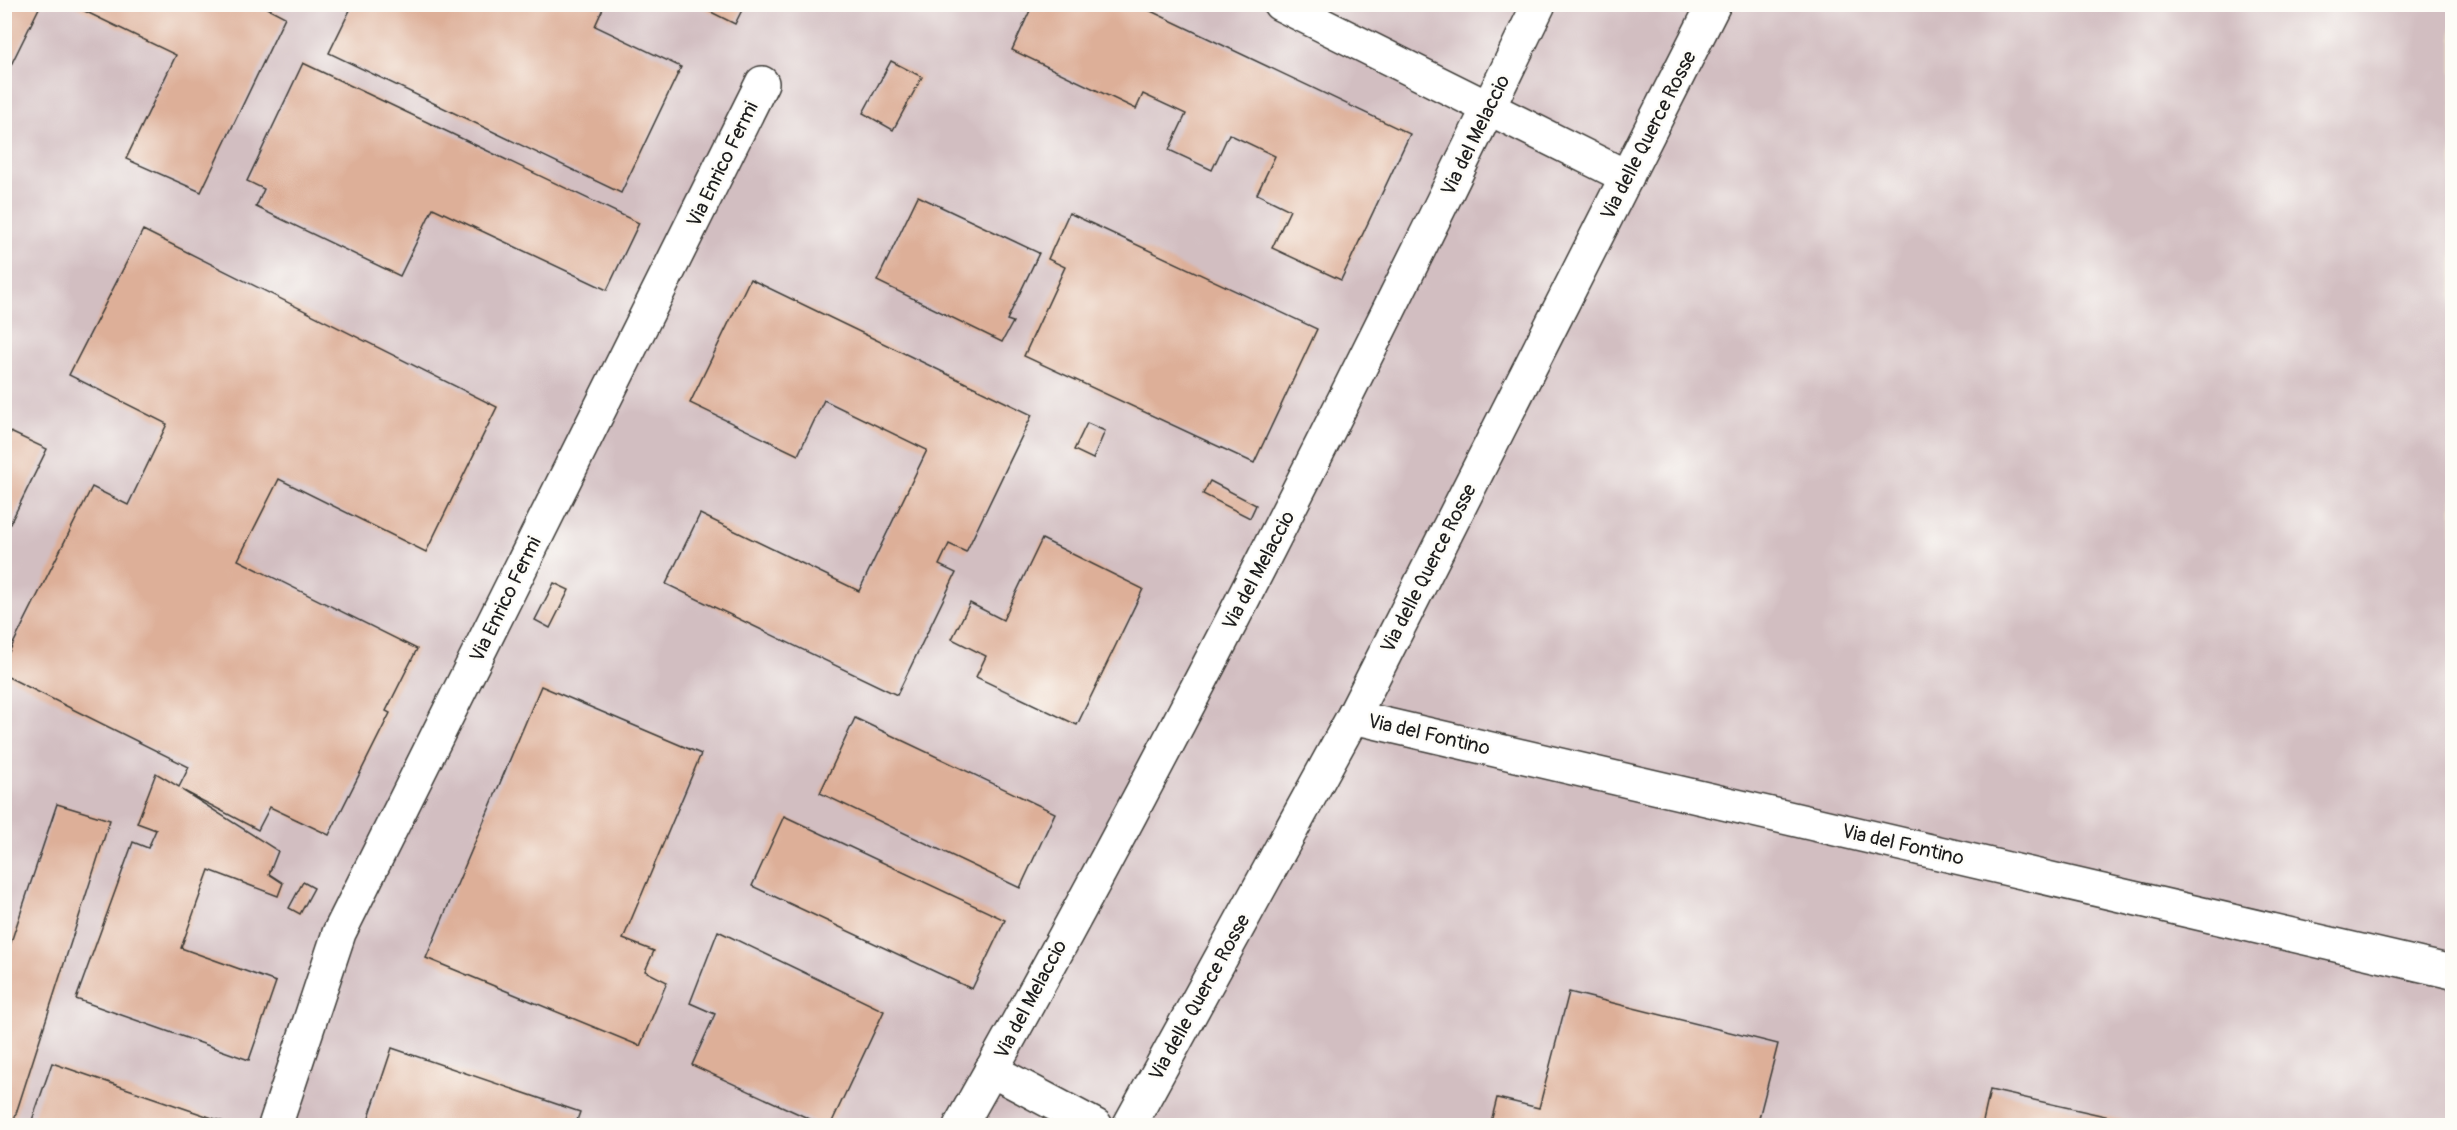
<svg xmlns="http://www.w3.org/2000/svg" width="2457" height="1130" viewBox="0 0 2457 1130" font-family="Pangolin,sans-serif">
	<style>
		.industrial { fill: #d2bec1 }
		.building { fill: #ddaf98 }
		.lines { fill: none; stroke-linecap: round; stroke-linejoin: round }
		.street-casing { stroke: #3c3a36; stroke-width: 36 }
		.street { stroke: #fff; stroke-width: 33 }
		.labels { text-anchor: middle; stroke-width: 5; stroke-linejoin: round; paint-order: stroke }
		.street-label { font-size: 20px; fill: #1c1c1c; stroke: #fdfcf7 }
	</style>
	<rect width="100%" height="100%" fill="#fdfcf7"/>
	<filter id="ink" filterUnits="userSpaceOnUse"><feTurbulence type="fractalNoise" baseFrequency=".0167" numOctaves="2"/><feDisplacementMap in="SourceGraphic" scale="12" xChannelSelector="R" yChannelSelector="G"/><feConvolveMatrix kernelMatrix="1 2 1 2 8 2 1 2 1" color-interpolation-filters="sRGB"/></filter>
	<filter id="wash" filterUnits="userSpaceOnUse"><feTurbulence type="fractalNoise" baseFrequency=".008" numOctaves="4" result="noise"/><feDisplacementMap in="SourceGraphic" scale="24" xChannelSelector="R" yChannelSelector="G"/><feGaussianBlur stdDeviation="1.35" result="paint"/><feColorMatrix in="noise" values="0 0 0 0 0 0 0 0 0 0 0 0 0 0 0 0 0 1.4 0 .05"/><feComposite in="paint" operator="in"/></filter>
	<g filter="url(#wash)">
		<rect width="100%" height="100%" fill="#f1e4c9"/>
		<rect class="industrial" x="5" y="5" width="2447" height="1120"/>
		<g id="blocks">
			<g class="building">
				<polygon points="4,4 41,4 4,79"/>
				<polygon points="70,4 260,4 285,17 201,192 126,159 176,55"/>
				<polygon points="353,4 605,4 595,26 681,67 621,193 329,53"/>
				<polygon points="695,4 745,4 735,24"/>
				<polygon points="1033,4 1136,4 1410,134 1341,280 1272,248 1290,210 1257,194 1275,156 1229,134 1212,170 1169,150 1186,114 1143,94 1136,109 1012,50"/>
				<polygon points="891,61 922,77 893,130 863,113"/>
				<polygon points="303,63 639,223 607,290 433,208 400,276 256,207 264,189 247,181"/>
				<polygon points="918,196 1039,253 1007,320 1013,322 1002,342 877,281"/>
				<polygon points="1069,213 1317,329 1254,463 1024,356 1065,267 1048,259"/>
				<polygon points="143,230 497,407 426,552 279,479 238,560 417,649 386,711 390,713 329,835 270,807 258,830 182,790 278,851 269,874 283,883 278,896 209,870 181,948 276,982 249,1060 76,999 133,842 148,848 156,830 137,823 156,773 179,787 189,767 4,675 4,662 92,487 128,505 167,424 69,375"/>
				<polygon points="750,279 1032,415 966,552 949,544 939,565 956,573 897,695 666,584 700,514 859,591 927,450 824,400 798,455 690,403"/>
				<polygon points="1087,423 1105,431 1093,459 1074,450"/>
				<polygon points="4,429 47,449 4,536"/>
				<polygon points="1210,481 1256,505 1250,518 1203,494"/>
				<polygon points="1042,539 1143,589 1077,725 976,677 986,656 952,639 970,603 1003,620"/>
				<polygon points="554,583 569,590 550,628 535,620"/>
				<polygon points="541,686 701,754 623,939 654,951 645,971 667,982 640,1046 426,958"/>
				<polygon points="855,718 1055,813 1020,888 820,793"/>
				<polygon points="57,804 110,820 12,1126 5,1126 5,960"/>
				<polygon points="784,816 1005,920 972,989 752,886"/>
				<polygon points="303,882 314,888 300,914 289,908"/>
				<polygon points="718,931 884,1011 830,1126 825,1126 692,1065 715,1014 690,1003"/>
				<polygon points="1569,992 1778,1044 1757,1126 1490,1126 1497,1098 1539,1108"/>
				<polygon points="392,1048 580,1112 575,1126 366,1126"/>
				<polygon points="52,1063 227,1123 226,1126 30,1126"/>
				<polygon points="1990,1090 2145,1125 2144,1126 1982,1126"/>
			</g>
		</g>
	</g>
	<g filter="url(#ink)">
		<use href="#blocks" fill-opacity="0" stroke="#3c3a36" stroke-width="1.5"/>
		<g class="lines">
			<g class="street-casing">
				<g id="street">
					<polyline points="1280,4 1627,177"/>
					<polyline points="1353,717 2452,972"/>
					<polyline points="991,1070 1096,1126"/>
					<polyline points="275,1126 339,933 762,83"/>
					<path d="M960,1126C1167,759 1355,383 1539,4"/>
					<polyline points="1129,1126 1353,717 1714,4"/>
				</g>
			</g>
			<use href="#street" class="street"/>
		</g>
	</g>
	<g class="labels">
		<g class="street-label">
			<text transform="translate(1475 135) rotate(-64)" y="7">Via del Melaccio</text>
			<text transform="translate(1648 135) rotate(-63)" y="7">Via delle Querce Rosse</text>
			<text transform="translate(722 164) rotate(-64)" y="7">Via Enrico Fermi</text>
			<text transform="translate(1428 568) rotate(-63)" y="7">Via delle Querce Rosse</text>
			<text transform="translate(1258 570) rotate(-62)" y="7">Via del Melaccio</text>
			<text transform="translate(505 599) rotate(-64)" y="7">Via Enrico Fermi</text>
			<text transform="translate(1429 734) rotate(13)" y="7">Via del Fontino</text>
			<text transform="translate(1903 844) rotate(13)" y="7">Via del Fontino</text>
			<text transform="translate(1199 997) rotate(-61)" y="7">Via delle Querce Rosse</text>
			<text transform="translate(1030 999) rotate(-62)" y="7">Via del Melaccio</text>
		</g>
	</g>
	<rect width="2457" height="1130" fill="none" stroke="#fdfcf7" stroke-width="24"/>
</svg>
